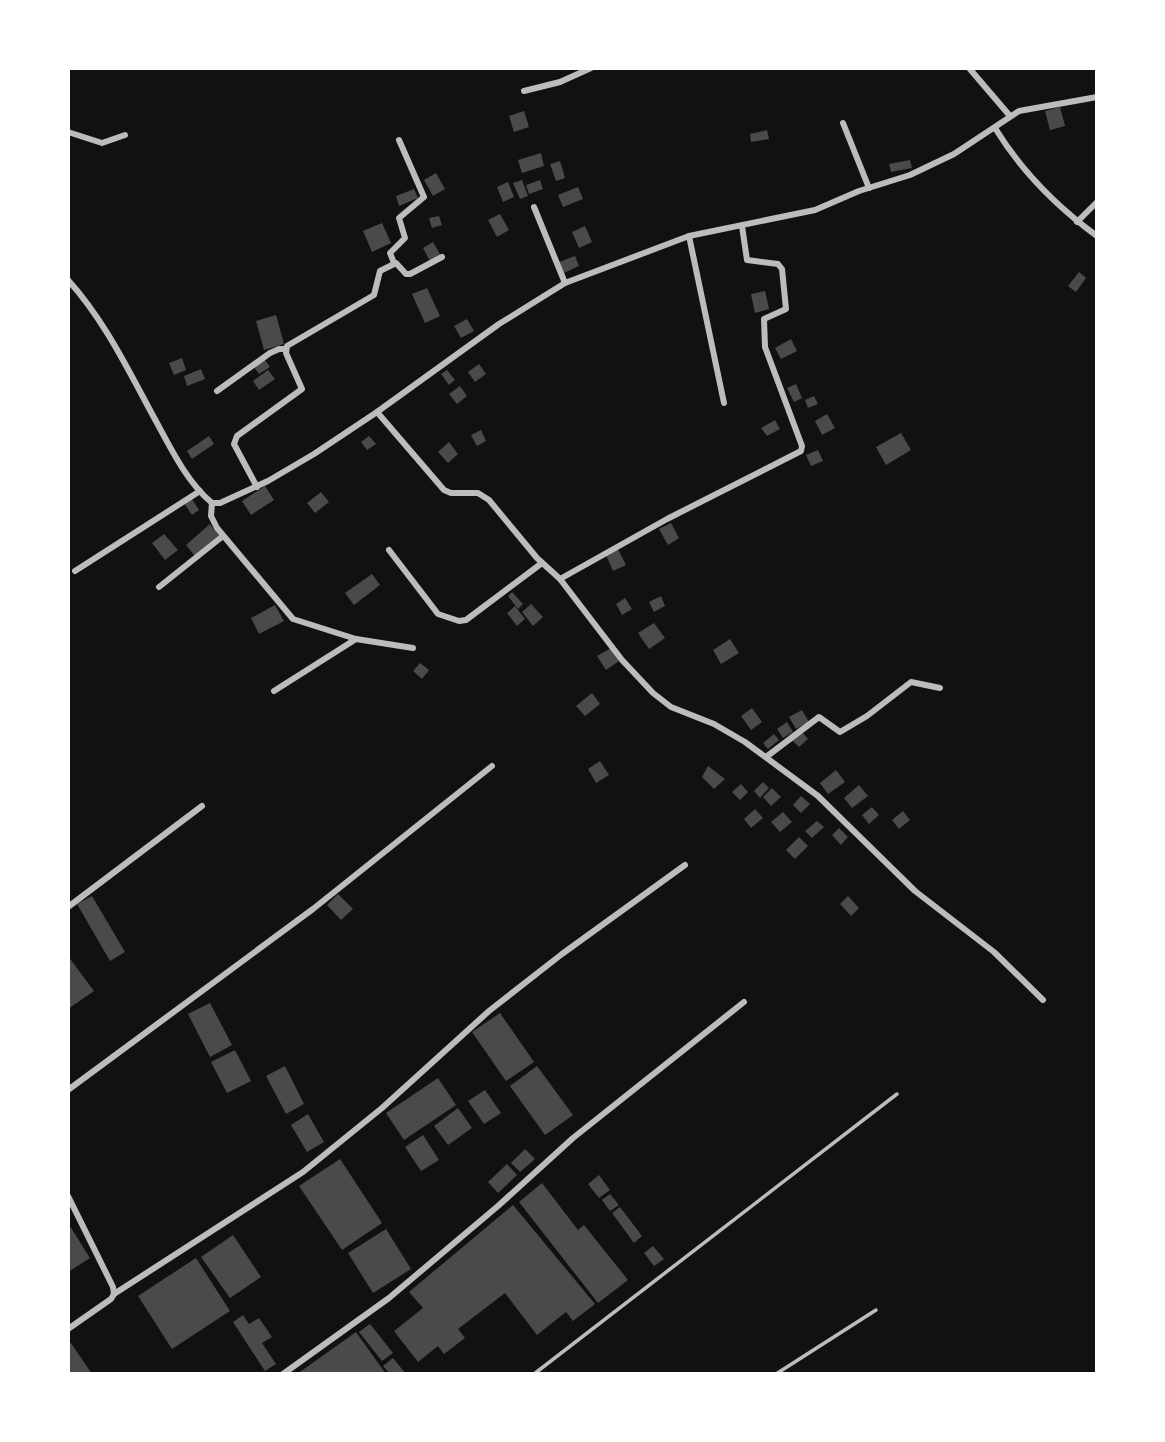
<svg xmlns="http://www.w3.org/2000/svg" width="1165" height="1442" viewBox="0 0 1165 1442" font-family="'Source Sans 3',sans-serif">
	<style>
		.building { fill: #4a4a4a }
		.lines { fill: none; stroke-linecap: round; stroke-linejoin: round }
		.service { stroke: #bcbcbc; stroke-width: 3.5 }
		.minor { stroke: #bcbcbc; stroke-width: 6 }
	</style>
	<rect width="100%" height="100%" fill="#111"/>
	<g class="building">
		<polygon points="1060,107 1065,126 1050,130 1045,111"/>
		<polygon points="524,111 529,127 514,132 509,116"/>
		<polygon points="767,130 769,139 751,142 750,134"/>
		<polygon points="541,153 544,166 522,173 518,160"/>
		<polygon points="910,160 912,168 891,172 889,164"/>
		<polygon points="560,161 565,178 556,181 550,164"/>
		<polygon points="436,173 445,189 433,196 424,180"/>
		<polygon points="522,180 528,196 520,199 513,183"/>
		<polygon points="540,180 543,189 529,194 526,185"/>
		<polygon points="508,182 514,197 503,202 497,187"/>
		<polygon points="578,187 583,199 563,207 558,195"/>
		<polygon points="414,189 418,198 399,206 396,196"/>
		<polygon points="500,214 509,230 497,237 488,220"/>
		<polygon points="439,216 442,225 432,228 429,218"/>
		<polygon points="382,223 391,243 372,252 363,231"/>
		<polygon points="585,226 592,242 579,248 572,232"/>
		<polygon points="433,242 441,256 430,261 423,248"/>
		<polygon points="575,256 579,266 564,273 559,262"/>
		<polygon points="1079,272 1086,278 1076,292 1068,286"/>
		<polygon points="427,288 440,316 425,323 412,294"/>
		<polygon points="765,291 769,309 755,313 751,294"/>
		<polygon points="276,315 284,344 264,350 256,321"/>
		<polygon points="467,319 474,331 461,338 454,326"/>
		<polygon points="791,339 797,351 781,359 775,348"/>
		<polygon points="182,358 186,370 174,375 169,363"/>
		<polygon points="265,360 270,367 259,374 254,367"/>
		<polygon points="479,364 486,374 475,382 468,372"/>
		<polygon points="201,369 205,379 187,386 184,376"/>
		<polygon points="268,370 275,379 259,390 253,381"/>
		<polygon points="447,370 455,380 449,385 441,374"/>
		<polygon points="796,384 802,398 794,402 787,388"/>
		<polygon points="460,386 467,396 457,404 449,394"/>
		<polygon points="814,396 818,404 808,408 805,400"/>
		<polygon points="827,414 835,428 822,435 815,421"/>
		<polygon points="775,420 780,429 767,436 761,428"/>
		<polygon points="481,430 486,441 477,446 471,435"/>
		<polygon points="901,433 911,450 886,465 876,447"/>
		<polygon points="209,436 214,444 192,459 187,451"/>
		<polygon points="369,436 376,444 367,450 361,442"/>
		<polygon points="449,442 458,454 448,463 438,452"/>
		<polygon points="818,450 823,461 811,466 806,455"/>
		<polygon points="265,486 274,500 251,515 242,501"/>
		<polygon points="321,492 329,502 315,513 307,503"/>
		<polygon points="191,498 199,510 192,515 184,503"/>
		<polygon points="671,523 679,538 668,545 659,529"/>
		<polygon points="210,524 219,536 195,556 186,545"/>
		<polygon points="164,534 178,550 165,560 152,543"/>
		<polygon points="618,549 626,565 613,571 606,555"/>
		<polygon points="372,574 380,585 354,605 345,593"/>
		<polygon points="512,592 523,604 518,609 508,596"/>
		<polygon points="661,596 665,606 654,612 649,602"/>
		<polygon points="625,598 632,609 622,615 616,604"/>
		<polygon points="531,604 543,617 533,626 522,612"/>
		<polygon points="275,605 284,621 259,634 251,618"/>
		<polygon points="515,606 525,619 517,626 507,613"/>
		<polygon points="654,623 665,638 649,649 638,633"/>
		<polygon points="730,639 739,653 721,664 713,650"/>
		<polygon points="611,648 619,661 606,670 597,656"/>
		<polygon points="420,663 429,670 422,679 413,671"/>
		<polygon points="592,693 600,704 585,716 576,706"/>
		<polygon points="752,708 762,722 751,730 741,716"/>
		<polygon points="802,710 809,722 796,729 789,717"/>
		<polygon points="787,722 793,732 783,738 777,729"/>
		<polygon points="801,731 808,739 799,747 791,739"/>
		<polygon points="774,734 779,740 768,749 763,743"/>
		<polygon points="600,761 609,775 596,783 588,769"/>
		<polygon points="708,766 725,779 714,789 702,777"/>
		<polygon points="836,770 845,782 828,794 820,783"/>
		<polygon points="763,782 769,788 760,798 754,791"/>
		<polygon points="741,784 748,792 740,800 732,792"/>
		<polygon points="859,785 868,796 852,808 844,798"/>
		<polygon points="772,788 781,797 771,806 763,797"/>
		<polygon points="801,796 810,804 801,813 793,805"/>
		<polygon points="872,807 879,815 869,824 862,815"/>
		<polygon points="755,809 763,818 751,828 744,819"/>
		<polygon points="903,811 910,820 899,829 892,820"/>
		<polygon points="783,812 792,822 780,832 771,822"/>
		<polygon points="817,821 824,827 812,838 805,831"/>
		<polygon points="839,828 848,837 841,845 832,835"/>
		<polygon points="799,837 808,846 795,859 786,850"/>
		<polygon points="338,894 353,909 341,920 327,905"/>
		<polygon points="92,896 125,952 110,961 77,904"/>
		<polygon points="848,896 859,908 851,916 840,904"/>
		<polygon points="68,956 94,991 68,1009"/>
		<polygon points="210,1003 232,1045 210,1057 188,1014"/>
		<polygon points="500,1013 534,1062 506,1081 472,1032"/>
		<polygon points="235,1050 251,1081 227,1093 211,1062"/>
		<polygon points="285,1066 304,1104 286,1114 266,1076"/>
		<polygon points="537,1066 573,1115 545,1135 510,1086"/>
		<polygon points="438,1078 456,1105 404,1140 386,1113"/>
		<polygon points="485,1090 501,1113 484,1124 468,1101"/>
		<polygon points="458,1108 472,1128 448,1145 434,1126"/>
		<polygon points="308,1114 324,1142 307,1152 291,1125"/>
		<polygon points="423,1135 439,1160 421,1171 405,1147"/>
		<polygon points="525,1149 535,1159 520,1172 511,1163"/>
		<polygon points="340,1159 382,1223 342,1250 299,1186"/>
		<polygon points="507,1164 517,1175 498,1193 488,1182"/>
		<polygon points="599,1175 610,1190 599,1198 588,1184"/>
		<polygon points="542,1183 578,1230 584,1225 628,1280 598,1303 519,1202"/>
		<polygon points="610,1194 619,1205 610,1211 602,1200"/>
		<polygon points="513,1205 595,1304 573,1321 566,1312 537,1335 505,1293 458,1329 465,1338 444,1354 438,1346 418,1362 394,1331 423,1308 409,1292"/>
		<polygon points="620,1207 642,1236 634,1243 612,1213"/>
		<polygon points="68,1223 90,1258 68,1272"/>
		<polygon points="386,1229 411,1269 373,1293 348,1253"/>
		<polygon points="233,1235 261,1277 230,1298 201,1257"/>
		<polygon points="653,1246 664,1259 654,1266 644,1253"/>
		<polygon points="196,1258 230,1311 172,1349 138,1296"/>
		<polygon points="243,1315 249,1324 259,1318 272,1337 262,1343 276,1364 265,1371 233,1322"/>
		<polygon points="370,1324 393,1353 382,1361 359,1332"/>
		<polygon points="356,1332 386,1374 297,1374"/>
		<polygon points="71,1343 92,1374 68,1374 68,1345"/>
		<polygon points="393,1358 406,1374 390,1374 383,1366"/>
	</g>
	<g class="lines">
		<g class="service">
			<polyline points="534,1374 897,1094"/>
			<polyline points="776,1374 876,1310"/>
		</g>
		<g class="minor">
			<polyline points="969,68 1010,116"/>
			<polyline points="524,91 560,82 591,68"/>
			<polyline points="843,123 869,188"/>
			<path d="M995,128C1022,172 1056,206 1097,236"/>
			<polyline points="68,132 102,143 125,135"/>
			<polyline points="534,207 565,283"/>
			<polyline points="1077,222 1097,202"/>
			<polyline points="689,236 724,403"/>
			<polyline points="394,263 390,253 405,238 399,218 424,197 399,140"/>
			<path d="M68,280C106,322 130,374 157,423C172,451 188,483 212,503H220L268,481L314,454L377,412L499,324L565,283L689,236L815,210L859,191L910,175L954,154L1019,111L1097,97"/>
			<polyline points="217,391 270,353 279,349 285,349"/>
			<polyline points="377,412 444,490 451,493 478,493 489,500 537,558 560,579 622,660 653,693 671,707 714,724 745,742 818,796 915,891 994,952 1043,1000"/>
			<polyline points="257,487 234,444 237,436 302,389 286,353 287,346 374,295 380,271 396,263 406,274 410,274 442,257"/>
			<polyline points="212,503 211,516 217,528 293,619 356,639 413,648"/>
			<polyline points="389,550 438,614 459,621 466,620 542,563"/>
			<polyline points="75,571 200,491"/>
			<polyline points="560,579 667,519 801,451 802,446 765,347 764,319 786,309 782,269 778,264 747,260 742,226"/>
			<polyline points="159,587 223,536"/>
			<polyline points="274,691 356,639"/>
			<polyline points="766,757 819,717 840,732 867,716 911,682 940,688"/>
			<polyline points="68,907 202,806"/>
			<polyline points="68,1090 313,909 492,766"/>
			<polyline points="68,1196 113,1287 114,1294 111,1299 68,1329"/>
			<polyline points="114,1294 303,1172 382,1108 489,1011 562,954 685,865"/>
			<polyline points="283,1374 389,1298 498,1206 573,1138 744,1002"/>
		</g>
	</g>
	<rect width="1165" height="1442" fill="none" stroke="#ffffff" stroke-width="140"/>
</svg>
